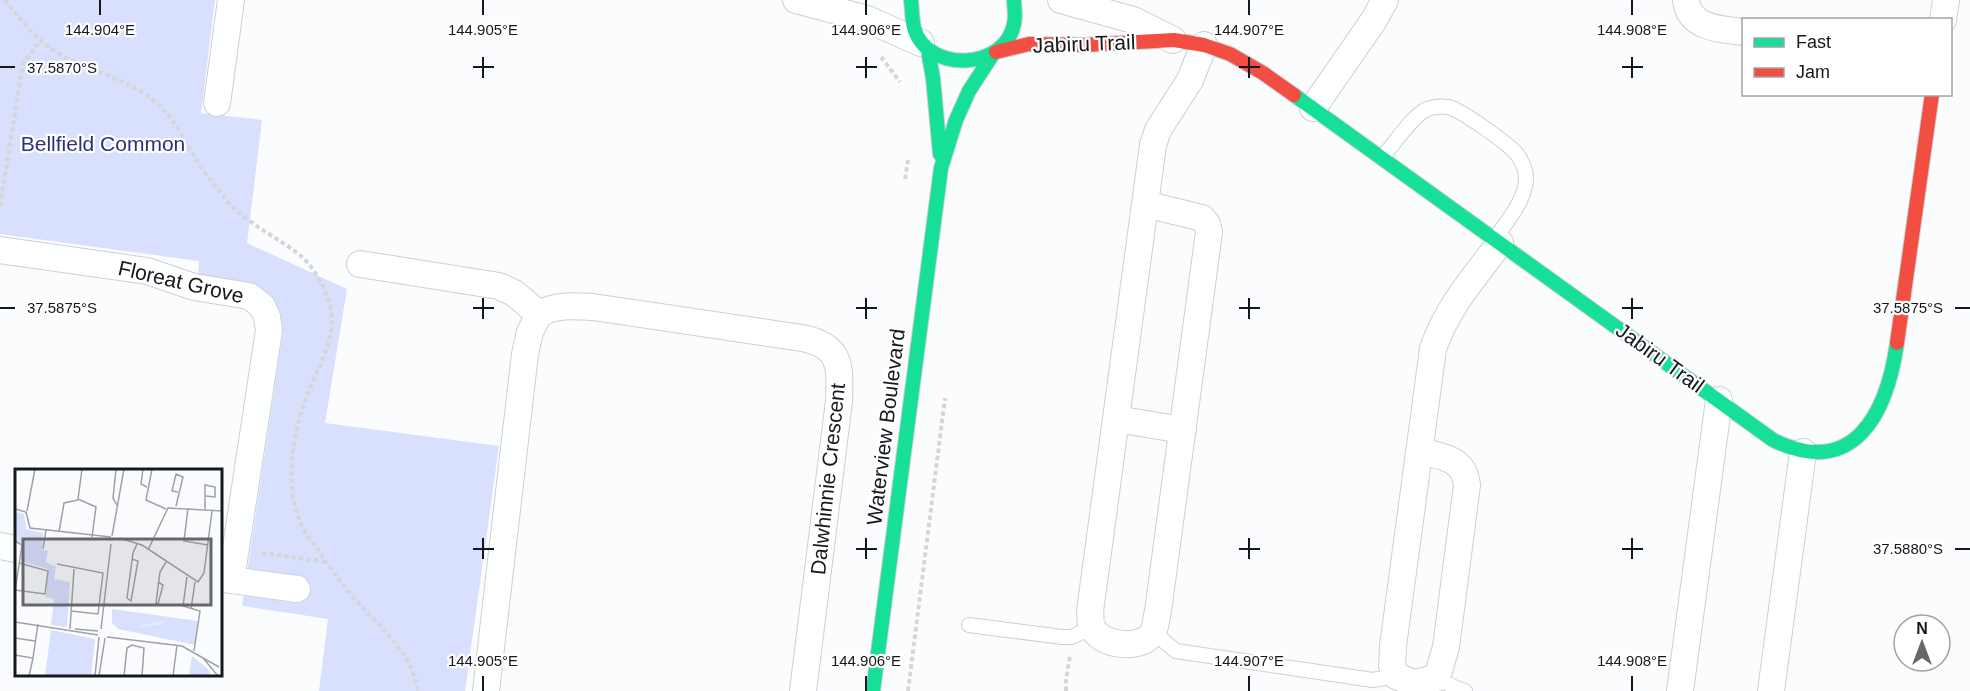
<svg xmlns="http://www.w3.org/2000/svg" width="1970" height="691" viewBox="0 0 1970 691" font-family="Helvetica,sans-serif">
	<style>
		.green { fill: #d9e0fe }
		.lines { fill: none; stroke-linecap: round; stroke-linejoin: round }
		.lane-casing { stroke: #cdcfd4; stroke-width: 16 }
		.street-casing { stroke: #cdcfd4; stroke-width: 28 }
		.fast-casing { stroke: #cdcfd4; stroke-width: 16 }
		.jam-casing { stroke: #cdcfd4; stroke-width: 16 }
		.path { stroke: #d5d6d7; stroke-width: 4; stroke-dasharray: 4.5 3; stroke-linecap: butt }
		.lane { stroke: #feffff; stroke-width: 14 }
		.street { stroke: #feffff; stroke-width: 26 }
		.fast { stroke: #16e098; stroke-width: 14 }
		.jam { stroke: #f24e42; stroke-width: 14 }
		.ticks { fill: none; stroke: #16181f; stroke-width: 2 }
		.labels { text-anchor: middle; stroke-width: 4.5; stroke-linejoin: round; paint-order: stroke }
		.street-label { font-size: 21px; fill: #16181f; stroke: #fff }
		.park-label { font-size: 21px; fill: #2b307c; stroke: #fff }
		.inset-river { fill: none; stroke: #e4eafe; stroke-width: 3 }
		.inset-road { fill: none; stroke: #9fa1a5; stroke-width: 1.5 }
		.view { fill: #66686d; fill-opacity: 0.15; stroke: #66686d; stroke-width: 3 }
		.inset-edge { fill: none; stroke: #16181f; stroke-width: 3 }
		.ticks-label { font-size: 15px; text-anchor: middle; fill: #16181f; stroke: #fff; stroke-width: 4.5; stroke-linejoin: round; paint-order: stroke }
	</style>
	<rect width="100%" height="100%" fill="#fafcfe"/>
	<polygon class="green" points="0,0 215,0 201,113 262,120 247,243 347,289 325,423 499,446 465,691 319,691 328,619 242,606 283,331 269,308 198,276 199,261 0,234"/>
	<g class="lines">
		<g class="lane-casing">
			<g id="lane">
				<path d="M1382,158C1393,145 1411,118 1425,110C1432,107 1441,106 1448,107C1460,109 1507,143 1516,153C1521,159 1526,170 1526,178C1526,200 1506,222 1495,239"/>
				<polyline points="969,625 1062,637 1072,637 1091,627"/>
				<polyline points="1153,632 1176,651 1373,680 1396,676"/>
				<polyline points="1437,678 1456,688 1465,691"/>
			</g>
		</g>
		<g class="street-casing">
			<g id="street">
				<polyline points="796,0 867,19 921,43"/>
				<polyline points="1061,0 1133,20 1173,40"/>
				<path d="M1686,0C1689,29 1721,29 1744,32"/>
				<polyline points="1943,20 1946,0"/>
				<polyline points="217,103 231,0"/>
				<polyline points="1313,108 1374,20 1385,0"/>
				<path d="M1145,204L1202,218L1207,224L1209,232L1158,611C1156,618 1156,628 1152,634C1140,651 1098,646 1091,625C1090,621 1091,616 1090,611L1153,145L1158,130L1190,80L1204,45"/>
				<polyline points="0,250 147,271 194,287 249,296 262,306 267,317 269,330 231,580 220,578"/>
				<path d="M360,264L499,286L514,293L539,314C557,304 574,306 593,307L802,338C842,346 840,366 839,401L803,691"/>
				<polyline points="1116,419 1183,430"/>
				<path d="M1420,451C1443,457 1464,458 1467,485L1446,647L1437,678L1414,683L1396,676L1392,666L1393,646L1433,349C1446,309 1475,276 1500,243"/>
				<polyline points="0,546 16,549"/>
				<polyline points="231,580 297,589"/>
				<polyline points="486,691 525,354 530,332 539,314"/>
				<polyline points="1680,691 1719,400"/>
				<polyline points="1771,691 1803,452"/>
			</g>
		</g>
		<g class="fast-casing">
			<g id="fast">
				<path d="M911,0C912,9 912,19 914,28C928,74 1005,70 1014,24C1016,16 1014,7 1014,0"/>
				<polyline points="928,51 933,78 940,154"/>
				<path d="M1294,95L1773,440C1854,480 1887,413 1897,343"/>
				<polyline points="873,691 941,168 956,120 969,91 993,54"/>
			</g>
		</g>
		<g class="jam-casing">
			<g id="jam">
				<polyline points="996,52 1029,44 1084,45 1174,40 1204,45 1230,54 1263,73 1294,95"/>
				<polyline points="1897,343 1932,94"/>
			</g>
		</g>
		<g class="path">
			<path d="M5,0C21,21 40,44 63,56C93,72 127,79 153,100C172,115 181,135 193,154C204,173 217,189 231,205C251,226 279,238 301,256C314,267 324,287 329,302C340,338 315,370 305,401C292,438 285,485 300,522C303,531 311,540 317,548C327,563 337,578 349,592C375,624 411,648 418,691"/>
			<polyline points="881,57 900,82"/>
			<polyline points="905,179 908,160"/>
			<polyline points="0,206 23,63 41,40"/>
			<polyline points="262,553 326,562"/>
			<polyline points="908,691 945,398"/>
			<polyline points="1066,691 1066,679 1070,656"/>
		</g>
		<use href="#lane" class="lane"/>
		<use href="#street" class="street"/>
		<use href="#fast" class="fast"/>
		<use href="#jam" class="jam"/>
	</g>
	<path class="ticks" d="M100,0V15M483,0V15M866,0V15M1249,0V15M1632,0V15M483,57V78M866,57V78M1249,57V78M1632,57V78M0,67H15M473,67H494M856,67H877M1239,67H1260M1622,67H1643M483,298V319M866,298V319M1249,298V319M1632,298V319M0,308H15M473,308H494M856,308H877M1239,308H1260M1622,308H1643M1955,308H1970M483,538V559M866,538V559M1249,538V559M1632,538V559M473,549H494M856,549H877M1239,549H1260M1622,549H1643M1955,549H1970M483,676V691M866,676V691M1249,676V691M1632,676V691"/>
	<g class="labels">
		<g class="street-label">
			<text transform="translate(1084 44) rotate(-2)" y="7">Jabiru Trail</text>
			<text transform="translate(181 282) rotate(13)" y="7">Floreat Grove</text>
			<text transform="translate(1660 358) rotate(36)" y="7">Jabiru Trail</text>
			<text transform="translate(886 427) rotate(-83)" y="7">Waterview Boulevard</text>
			<text transform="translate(828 479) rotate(-84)" y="7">Dalwhinnie Crescent</text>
		</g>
		<g class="park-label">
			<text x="103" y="151">Bellfield Common</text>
		</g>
	</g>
	<g transform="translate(15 469)">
		<rect width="207" height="207" fill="#fafcfe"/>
		<path d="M0,43L9,45L11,60L28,64L27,81L33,82L31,93L41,98L39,110L55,113L52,158L36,156L39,130L31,128L33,100L6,92L7,74L0,71ZM97,140L183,152L180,176L103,160L97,154ZM36,161L80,170L76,207H30ZM177,187L194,201L196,207H174Z" fill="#d9e0fe"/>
		<path class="inset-river" d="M126,158L149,153"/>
		<path class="inset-road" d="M67,0L63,30L81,38L77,68M101,0L98,29L103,38M128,0L126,15L132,18M137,0L131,31L151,40M161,37L168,8L161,5L157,22L163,23M173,39L169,72L193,76M0,40L11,43L15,59L96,68M190,40V16L200,18V28L191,27M12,42L20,0M44,63L49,34L63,31M97,67L109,0M104,69L127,76L183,113L189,104L197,42M0,72L7,76L0,122M28,80L31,61M133,81L153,39L207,42M117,90L123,92L116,132L112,129L118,84L122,75M42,95L88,104L83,145L56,142M172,108L168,137L185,142L179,182M143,113L148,116L143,135L141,134L145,103L151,93M0,121L30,125L33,102L4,94M176,140L180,113M0,153L83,166M55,160L59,100M60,160L83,162M86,160L96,75M92,168L167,177L204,198M0,169L20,172M0,186L18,189L14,207M18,189L23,155M188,189L203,207M80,207L84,168M84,207L90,169M109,207L112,179L117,176L129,179L127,207M158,207L162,176"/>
		<path class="view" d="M8,70H196V136H8Z"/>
		<rect width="207" height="207" class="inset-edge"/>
	</g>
	<g class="ticks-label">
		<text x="100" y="35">144.904°E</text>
		<text x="483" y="35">144.905°E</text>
		<text x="866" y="35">144.906°E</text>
		<text x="1249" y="35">144.907°E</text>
		<text x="1632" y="35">144.908°E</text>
		<text x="62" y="73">37.5870°S</text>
		<text x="62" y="313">37.5875°S</text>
		<text x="1908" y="313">37.5875°S</text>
		<text x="1908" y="554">37.5880°S</text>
		<text x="483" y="666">144.905°E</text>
		<text x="866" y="666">144.906°E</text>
		<text x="1249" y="666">144.907°E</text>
		<text x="1632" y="666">144.908°E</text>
	</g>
	<rect x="1742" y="18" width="210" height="78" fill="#ffffff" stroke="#a2a3a5" stroke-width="1.5"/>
	<rect x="1754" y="38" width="30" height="9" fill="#16e098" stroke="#a2a3a5" stroke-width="1.5"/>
	<text x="1796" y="48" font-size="18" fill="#16181f">Fast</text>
	<rect x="1754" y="68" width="30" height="9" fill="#f24e42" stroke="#a2a3a5" stroke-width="1.5"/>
	<text x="1796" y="78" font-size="18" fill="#16181f">Jam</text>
	<g transform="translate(1922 643)"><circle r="28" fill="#ffffff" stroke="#a2a3a5" stroke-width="1.5"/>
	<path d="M0-4.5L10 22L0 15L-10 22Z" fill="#66686d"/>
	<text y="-9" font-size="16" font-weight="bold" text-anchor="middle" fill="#16181f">N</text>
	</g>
</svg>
